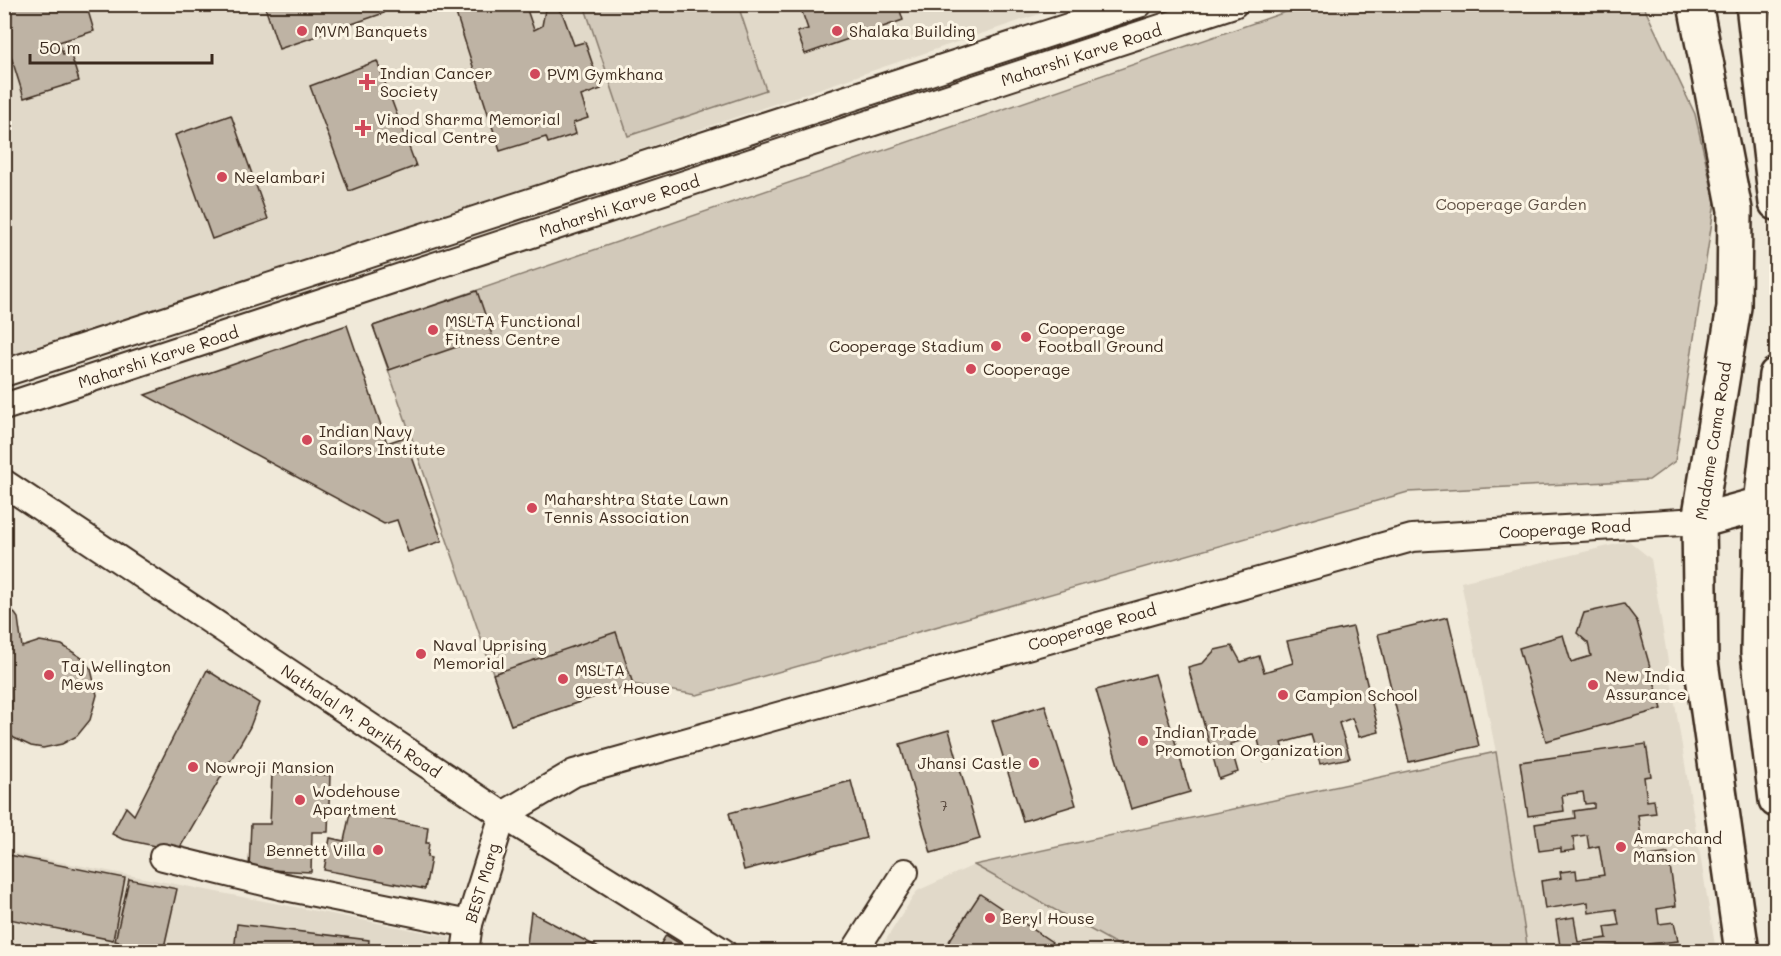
<svg xmlns="http://www.w3.org/2000/svg" width="1781" height="956" viewBox="0 0 1781 956" font-family="Mali,sans-serif">
	<style>
		.built { fill: #e1d9c9 }
		.green { fill: #d2c9ba; stroke: #867a6c; stroke-width: 1.5 }
		.building { fill: #beb3a4; stroke: #3b2a1e; stroke-width: 1.5 }
		.lines { fill: none; stroke-linecap: round; stroke-linejoin: round }
		.minor-casing { stroke: #3b2a1e; stroke-width: 30 }
		.major-casing { stroke: #3b2a1e; stroke-width: 38 }
		.minor { stroke: #fcf5e5; stroke-width: 26 }
		.major { stroke: #fcf5e5; stroke-width: 33 }
		.poi-dot { fill: #d1495b; stroke: #fcf5e5; stroke-width: 2 }
		.labels { text-anchor: middle; stroke-width: 6; stroke-linejoin: round; paint-order: stroke }
		.number-label { font-size: 14px; fill: #5c4c40 }
		.poi-label { font-size: 16px; fill: #3b2a1e; stroke: #fcf5e5; text-anchor: start }
		.street-label { font-size: 16px; fill: #3b2a1e; stroke: #fcf5e5 }
		.park-label { font-size: 16px; fill: #615245; stroke: #fcf5e5 }
	</style>
	<rect width="100%" height="100%" fill="#f0e9d9"/>
	<filter id="ink" filterUnits="userSpaceOnUse"><feTurbulence type="fractalNoise" baseFrequency=".0167" numOctaves="2"/><feDisplacementMap in="SourceGraphic" scale="12" xChannelSelector="R" yChannelSelector="G"/><feConvolveMatrix kernelMatrix="1 2 1 2 8 2 1 2 1" color-interpolation-filters="sRGB"/></filter>
	<g filter="url(#ink)">
		<g class="built">
			<polygon points="5,5 1066,5 82,339 5,363"/>
			<polygon points="1629,541 1651,559 1716,951 1528,951 1496,752 1461,582"/>
			<polygon points="4,851 450,937 447,951 5,951"/>
			<polygon points="974,865 1129,951 878,952 917,891"/>
		</g>
		<g class="green">
			<polygon points="584,5 738,5 766,90 628,136"/>
			<polygon points="1306,5 1643,5 1695,114 1715,202 1675,461 1649,480 1408,492 697,695 633,684 511,725 373,326"/>
			<polygon points="1496,752 1528,951 1129,951 974,865"/>
		</g>
		<g class="building">
			<polygon points="4,4 44,4 45,7 55,4 86,4 94,31 59,42 63,54 70,52 79,81 24,98 4,34"/>
			<polygon points="264,4 381,4 384,13 279,49"/>
			<polygon points="453,4 525,4 534,30 542,26 545,10 551,7 558,9 563,15 574,45 585,42 601,89 581,96 588,118 573,123 576,134 548,143 546,137 500,151"/>
			<polygon points="805,4 898,4 903,20 805,54 797,32 808,29 800,6"/>
			<polygon points="377,61 416,166 349,191 310,86"/>
			<polygon points="231,115 268,219 212,239 175,135"/>
			<polygon points="477,291 492,335 389,370 373,326"/>
			<polygon points="347,325 387,443 405,437 442,541 408,552 397,520 384,524 145,395"/>
			<polygon points="4,598 18,618 22,647 40,641 62,645 82,658 91,669 97,695 90,720 77,736 62,744 43,748 31,746 14,738 4,729"/>
			<polygon points="1624,604 1637,621 1662,709 1546,741 1519,648 1563,635 1571,662 1591,656 1588,643 1577,633 1584,613"/>
			<polygon points="1448,617 1479,746 1409,762 1378,634"/>
			<polygon points="1353,627 1379,732 1359,737 1352,718 1339,723 1350,758 1320,764 1311,735 1282,743 1286,756 1264,762 1257,736 1230,744 1238,772 1219,779 1188,667 1203,663 1215,650 1232,646 1241,662 1259,656 1264,672 1293,663 1287,641"/>
			<polygon points="616,632 633,684 511,725 493,674"/>
			<polygon points="207,670 259,703 250,727 178,851 122,839 112,834 126,807 134,815"/>
			<polygon points="1155,674 1190,792 1131,809 1096,690"/>
			<polygon points="1045,705 1076,805 1023,821 992,721"/>
			<polygon points="949,730 980,839 931,853 900,744"/>
			<polygon points="1646,744 1651,776 1644,777 1647,801 1654,800 1656,813 1638,815 1644,857 1668,853 1676,906 1657,909 1659,924 1674,922 1678,941 1648,944 1648,948 1624,952 1621,946 1561,952 1556,920 1574,917 1578,942 1607,938 1605,927 1619,925 1616,909 1589,913 1588,902 1545,909 1541,881 1561,878 1560,872 1576,870 1577,879 1604,875 1599,846 1589,848 1587,835 1573,837 1575,850 1561,852 1561,848 1539,851 1535,824 1575,818 1574,811 1594,808 1594,803 1585,804 1583,792 1562,795 1564,811 1528,816 1520,762"/>
			<polygon points="272,773 330,775 328,832 312,832 311,872 249,869 251,824 270,824"/>
			<polygon points="851,781 866,838 744,870 729,813"/>
			<polygon points="350,813 428,827 426,843 429,843 427,857 431,858 425,889 324,870 330,838 344,841"/>
			<polygon points="9,855 125,878 113,940 4,918 4,880"/>
			<polygon points="129,879 177,889 163,952 115,941"/>
			<polygon points="980,894 1052,942 1046,952 942,952"/>
			<polygon points="531,912 599,948 595,952 526,952"/>
			<polygon points="237,924 369,940 368,952 234,952"/>
			<polygon points="666,935 682,945 678,952 656,952"/>
		</g>
		<g class="lines">
			<g class="minor-casing">
				<g id="minor">
					<polyline points="4,373 1139,4"/>
					<polyline points="4,407 1234,4"/>
					<polyline points="4,483 503,815 723,952"/>
					<polyline points="503,815 574,773 1412,538 1699,521"/>
					<polyline points="163,857 280,886 469,924"/>
					<polyline points="465,952 469,924 503,815"/>
					<polyline points="854,952 905,872"/>
				</g>
			</g>
			<g class="major-casing">
				<g id="major">
					<polyline points="1695,4 1735,210 1734,307 1699,521 1701,662 1742,952"/>
					<polyline points="1753,4 1776,203"/>
					<polyline points="1776,375 1761,504 1758,653 1776,800"/>
					<polyline points="1699,521 1761,504 1776,497"/>
				</g>
			</g>
			<use href="#minor" class="minor"/>
			<use href="#major" class="major"/>
		</g>
	</g>
	<g class="poi-dot">
		<circle cx="302" cy="31" r="6"/>
		<circle cx="837" cy="31" r="6"/>
		<circle cx="535" cy="74" r="6"/>
		<path d="M364 73h6v6h6v6h-6v6h-6v-6h-6v-6h6z"/>
		<path d="M360 119h6v6h6v6h-6v6h-6v-6h-6v-6h6z"/>
		<circle cx="222" cy="177" r="6"/>
		<circle cx="433" cy="330" r="6"/>
		<circle cx="1026" cy="337" r="6"/>
		<circle cx="996" cy="346" r="6"/>
		<circle cx="971" cy="369" r="6"/>
		<circle cx="307" cy="440" r="6"/>
		<circle cx="532" cy="508" r="6"/>
		<circle cx="421" cy="654" r="6"/>
		<circle cx="49" cy="675" r="6"/>
		<circle cx="563" cy="679" r="6"/>
		<circle cx="1593" cy="685" r="6"/>
		<circle cx="1283" cy="695" r="6"/>
		<circle cx="1143" cy="741" r="6"/>
		<circle cx="1034" cy="763" r="6"/>
		<circle cx="193" cy="767" r="6"/>
		<circle cx="300" cy="800" r="6"/>
		<circle cx="1621" cy="847" r="6"/>
		<circle cx="378" cy="850" r="6"/>
		<circle cx="990" cy="918" r="6"/>
	</g>
	<g class="labels">
		<g class="number-label">
			<text x="944" y="811">7</text>
		</g>
		<g class="poi-label">
			<text x="314" y="37">MVM Banquets</text>
			<text x="849" y="37">Shalaka Building</text>
			<text x="380" y="79">Indian Cancer<tspan x="380" dy="18">Society</tspan></text>
			<text x="547" y="80">PVM Gymkhana</text>
			<text x="376" y="125">Vinod Sharma Memorial<tspan x="376" dy="18">Medical Centre</tspan></text>
			<text x="234" y="183">Neelambari</text>
			<text x="445" y="327">MSLTA Functional<tspan x="445" dy="18">Fitness Centre</tspan></text>
			<text x="1038" y="334">Cooperage<tspan x="1038" dy="18">Football Ground</tspan></text>
			<text x="984" y="352" text-anchor="end">Cooperage Stadium</text>
			<text x="983" y="375">Cooperage</text>
			<text x="319" y="437">Indian Navy<tspan x="319" dy="18">Sailors Institute</tspan></text>
			<text x="544" y="505">Maharshtra State Lawn<tspan x="544" dy="18">Tennis Association</tspan></text>
			<text x="433" y="651">Naval Uprising<tspan x="433" dy="18">Memorial</tspan></text>
			<text x="61" y="672">Taj Wellington<tspan x="61" dy="18">Mews</tspan></text>
			<text x="575" y="676">MSLTA<tspan x="575" dy="18">guest House</tspan></text>
			<text x="1605" y="682">New India<tspan x="1605" dy="18">Assurance</tspan></text>
			<text x="1295" y="701">Campion School</text>
			<text x="1155" y="738">Indian Trade<tspan x="1155" dy="18">Promotion Organization</tspan></text>
			<text x="1022" y="769" text-anchor="end">Jhansi Castle</text>
			<text x="205" y="773">Nowroji Mansion</text>
			<text x="312" y="797">Wodehouse<tspan x="312" dy="18">Apartment</tspan></text>
			<text x="1633" y="844">Amarchand<tspan x="1633" dy="18">Mansion</tspan></text>
			<text x="366" y="856" text-anchor="end">Bennett Villa</text>
			<text x="1002" y="924">Beryl House</text>
		</g>
		<g class="street-label">
			<text transform="translate(1081 55) rotate(-18)" y="6">Maharshi Karve Road</text>
			<text transform="translate(619 206) rotate(-18)" y="6">Maharshi Karve Road</text>
			<text transform="translate(158 357) rotate(-18)" y="6">Maharshi Karve Road</text>
			<text transform="translate(1713 441) rotate(-81)" y="6">Madame Cama Road</text>
			<text transform="translate(1565 529) rotate(-3)" y="6">Cooperage Road</text>
			<text transform="translate(1092 627) rotate(-16)" y="6">Cooperage Road</text>
			<text transform="translate(361 721) rotate(34)" y="6">Nathalal M. Parikh Road</text>
			<text transform="translate(482 883) rotate(-73)" y="6">BEST Marg</text>
		</g>
		<g class="park-label">
			<text x="1511" y="210">Cooperage Garden</text>
		</g>
	</g>
	<rect width="1781" height="956" fill="none" stroke="#fcf5e5" stroke-width="24"/>
	<rect x="12" y="12" width="1757" height="932" fill="none" stroke="#3b2a1e" stroke-width="2" filter="url(#ink)"/>
	<path d="M30 54v9h182v-9" fill="none" stroke="#3b2a1e" stroke-width="3"/>
	<text x="39" y="54" font-size="18" fill="#3b2a1e" stroke="#fcf5e5" stroke-width="4.5" paint-order="stroke">50 m</text>
</svg>
